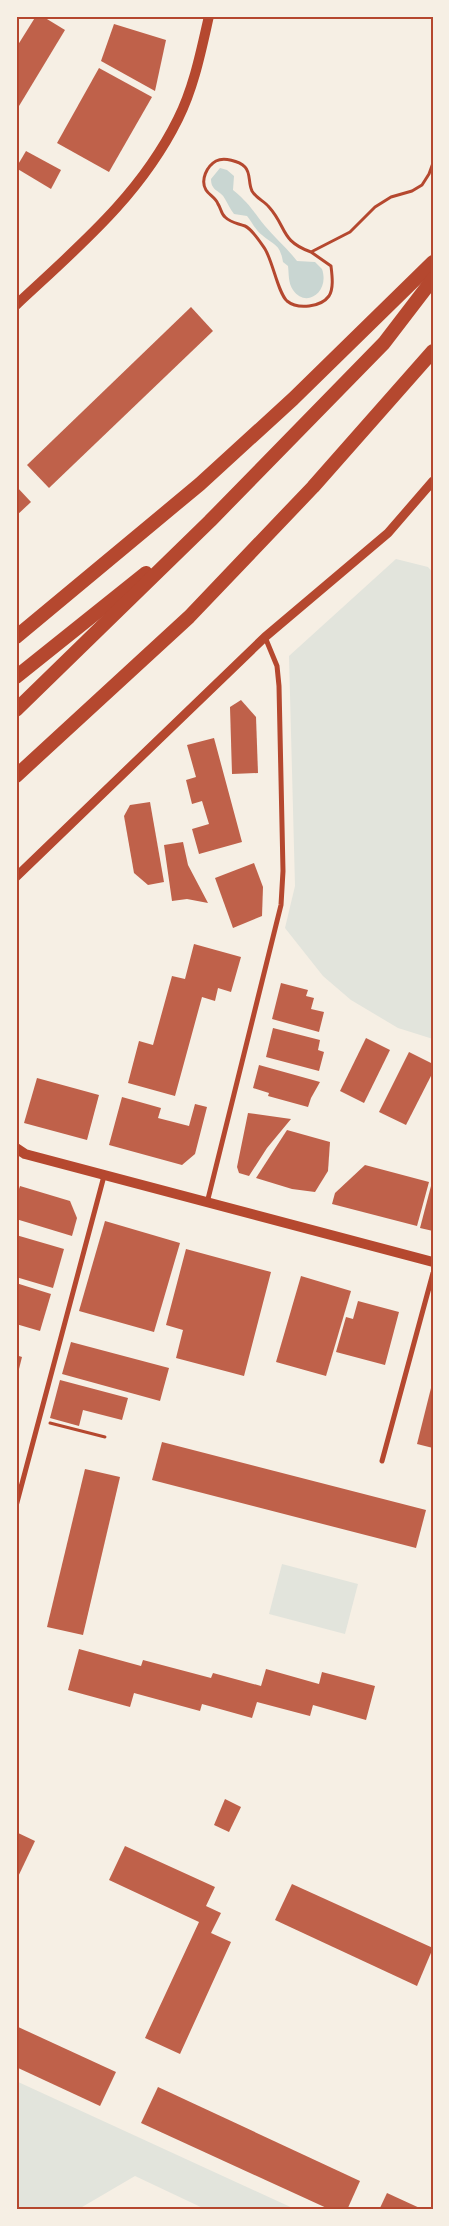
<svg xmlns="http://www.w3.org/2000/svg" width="449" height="2226" viewBox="0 0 449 2226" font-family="Cabin,sans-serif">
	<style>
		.green { fill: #e2e4dc }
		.water { fill: #c9d6d2 }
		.building { fill: #bf614a }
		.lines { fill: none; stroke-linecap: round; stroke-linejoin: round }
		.path { stroke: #b5482f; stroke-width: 3 }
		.minor { stroke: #b5482f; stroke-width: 5 }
		.tertiary { stroke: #b5482f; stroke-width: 9 }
		.secondary { stroke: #b5482f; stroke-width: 10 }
		.trunk { stroke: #b5482f; stroke-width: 14 }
		.neatline { fill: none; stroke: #b5482f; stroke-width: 2 }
	</style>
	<rect width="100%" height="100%" fill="#f6efe4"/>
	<g class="green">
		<polygon points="396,559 428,567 433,573 433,1039 398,1028 351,1000 323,976 285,928 295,886 289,656"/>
		<polygon points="282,1564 358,1584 345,1634 269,1614"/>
		<polygon points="16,2081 297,2210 207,2210 135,2176 77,2210 16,2210"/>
	</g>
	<path class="water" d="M220,168L227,170L234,176L233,190C250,204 252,210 265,226C275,238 287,248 297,261L315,262L322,269C330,292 306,309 293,290C288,283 289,274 288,266L283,262C280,244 275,246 262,235C256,231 252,222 247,216L234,214C230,209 228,204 225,199C221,190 211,192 211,179Z"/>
	<g class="building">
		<polygon points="36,16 42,16 65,30 16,111 16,48"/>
		<polygon points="114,24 166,40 155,91 101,61"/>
		<polygon points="99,68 152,97 109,172 57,143"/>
		<polygon points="26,151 61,170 51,189 16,168"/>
		<polygon points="191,307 213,331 49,488 27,465"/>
		<polygon points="16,486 31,502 16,516"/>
		<polygon points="241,700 256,717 258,773 232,774 230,707"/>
		<polygon points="214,738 242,842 199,854 192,829 209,824 202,801 192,804 186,780 196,777 187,745"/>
		<polygon points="150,802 164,882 148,885 134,873 124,816 130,805"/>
		<polygon points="183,842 188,865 208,903 187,899 172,901 164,845"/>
		<polygon points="254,863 263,887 262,916 233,928 215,878"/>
		<polygon points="194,944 241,957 231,992 218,988 215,1001 202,997 175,1096 128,1083 139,1041 153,1045 172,976 185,979"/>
		<polygon points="281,983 308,990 306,996 314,998 311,1009 324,1012 319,1032 272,1019"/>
		<polygon points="273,1028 320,1040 318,1050 324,1052 319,1071 266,1057"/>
		<polygon points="366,1038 390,1050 364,1103 340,1091"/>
		<polygon points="409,1052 433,1064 433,1072 406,1125 379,1112"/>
		<polygon points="259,1065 320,1082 311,1098 308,1107 268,1096 269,1093 253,1088"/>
		<polygon points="37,1078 99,1095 87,1140 24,1123"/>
		<polygon points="122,1097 161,1108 158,1118 189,1126 195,1104 207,1107 195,1154 182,1165 109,1145"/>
		<polygon points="248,1113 291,1119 267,1148 249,1176 239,1173 237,1167"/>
		<polygon points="287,1130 330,1142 328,1171 315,1192 292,1189 256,1178"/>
		<polygon points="365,1165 429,1182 417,1226 332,1204 335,1193"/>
		<polygon points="20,1186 70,1201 77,1218 72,1236 16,1219 16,1198"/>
		<polygon points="431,1186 433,1186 433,1231 420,1228"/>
		<polygon points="105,1221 180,1243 154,1332 79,1311"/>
		<polygon points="16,1235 64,1249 53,1288 16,1277"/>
		<polygon points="186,1249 271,1272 244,1376 176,1358 183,1330 166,1325"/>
		<polygon points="301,1276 351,1291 326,1376 276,1362"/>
		<polygon points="16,1283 51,1294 40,1331 16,1324"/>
		<polygon points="358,1301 399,1312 385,1365 336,1352 346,1317 353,1319"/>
		<polygon points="71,1342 169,1368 160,1401 62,1374"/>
		<polygon points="16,1355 22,1357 17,1377 16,1377"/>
		<polygon points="60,1380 128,1398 122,1420 83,1410 79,1426 50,1418"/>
		<polygon points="432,1384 433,1384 433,1448 417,1444"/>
		<polygon points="162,1442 426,1510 416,1548 152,1480"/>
		<polygon points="85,1469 120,1477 83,1635 47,1627"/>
		<polygon points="79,1649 141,1666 143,1660 211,1678 213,1673 261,1686 266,1669 319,1684 322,1672 375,1686 366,1720 313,1705 310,1716 257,1702 252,1718 202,1704 200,1711 134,1693 130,1707 68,1690"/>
		<polygon points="225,1799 241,1807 229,1832 214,1825"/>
		<polygon points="16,1832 35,1841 16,1881"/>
		<polygon points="125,1846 215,1887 206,1906 221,1913 211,1933 231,1942 180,2054 145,2038 199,1922 109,1880"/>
		<polygon points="292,1884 433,1948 417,1986 275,1920"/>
		<polygon points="16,2026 116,2072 100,2106 16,2067"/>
		<polygon points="158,2087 360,2181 347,2210 331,2210 141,2123"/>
		<polygon points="387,2193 424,2210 379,2210"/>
	</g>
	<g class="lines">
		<g class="path">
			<path d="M311,252L331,266C332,275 334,288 329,296C321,307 298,310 287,301C278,293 273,262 265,249C261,243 252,229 245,226C237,223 231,223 225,217C221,214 221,208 218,204C216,198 209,195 206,190C200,180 207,166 216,161C224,157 239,161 245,167C251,173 248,183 252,191C256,198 264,201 269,207C287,227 280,241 311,252L350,232L375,207L391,197L412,191L422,185L429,174L433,163"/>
			<polyline points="50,1423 105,1437"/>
		</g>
		<g class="minor">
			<polyline points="207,1203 281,905 283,871 279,686 277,666 265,637"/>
			<polyline points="382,1461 433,1273"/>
			<polyline points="16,1506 104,1176"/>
		</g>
		<polyline class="tertiary" points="16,877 265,637 388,533 433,481"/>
		<g class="secondary">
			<path d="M16,305C78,247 140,196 178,119C194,87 201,51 209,16"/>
			<polyline points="16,1148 25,1154 433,1262"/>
		</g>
		<g class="trunk">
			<polyline points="16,637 200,484 293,399 433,262"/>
			<polyline points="16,677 146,573"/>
			<polyline points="16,710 210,521 384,343 433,279"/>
			<polyline points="16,776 189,617 313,487 433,351"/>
		</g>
	</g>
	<rect width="449" height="2226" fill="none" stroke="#f6efe4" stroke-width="35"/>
	<rect x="18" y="18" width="414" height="2190" class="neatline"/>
</svg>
